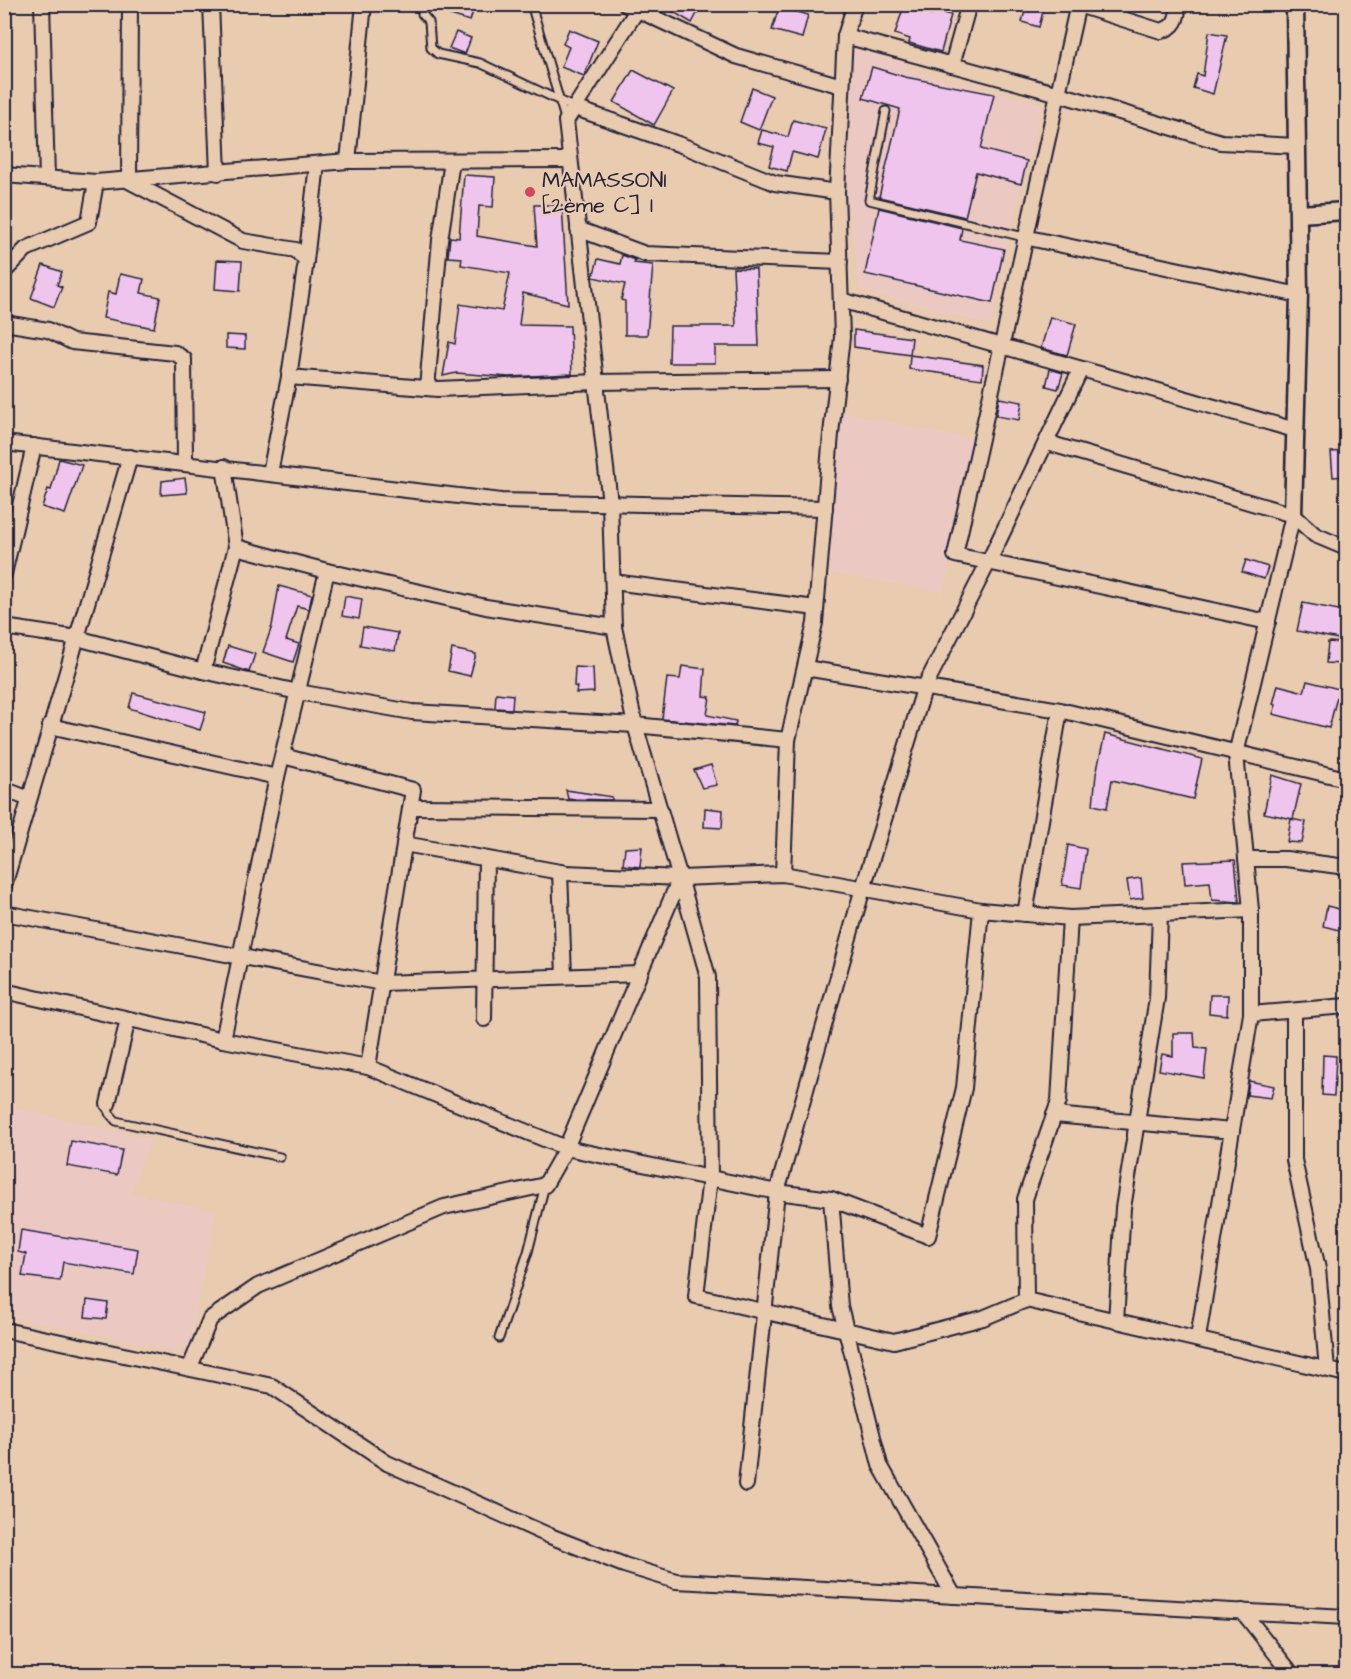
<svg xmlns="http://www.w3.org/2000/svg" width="1351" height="1679" viewBox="0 0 1351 1679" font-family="'Architects Daughter',sans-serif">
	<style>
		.built { fill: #ebc9c2 }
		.building { fill: #efc5ed; stroke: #22223b; stroke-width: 1.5 }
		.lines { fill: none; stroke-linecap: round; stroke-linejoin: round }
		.service-casing { stroke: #22223b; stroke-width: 11 }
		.minor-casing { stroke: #22223b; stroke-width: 18 }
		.tertiary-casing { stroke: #22223b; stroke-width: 21 }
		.service { stroke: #e9cbb0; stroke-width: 7 }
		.minor { stroke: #e9cbb0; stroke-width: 14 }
		.tertiary { stroke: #e9cbb0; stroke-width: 16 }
		.poi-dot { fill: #d1495b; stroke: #e9cbb0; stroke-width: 2 }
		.labels { text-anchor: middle; stroke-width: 4.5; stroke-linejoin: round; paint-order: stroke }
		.poi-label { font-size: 22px; fill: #22223b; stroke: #e9cbb0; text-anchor: start }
	</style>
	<rect width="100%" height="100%" fill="#e9cbb0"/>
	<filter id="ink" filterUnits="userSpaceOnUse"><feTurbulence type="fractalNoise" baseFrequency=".0167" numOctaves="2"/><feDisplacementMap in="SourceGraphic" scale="12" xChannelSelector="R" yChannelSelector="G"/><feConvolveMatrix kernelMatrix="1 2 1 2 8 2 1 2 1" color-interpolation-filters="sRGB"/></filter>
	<g filter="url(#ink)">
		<g class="built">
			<polygon points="850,49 907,62 905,69 1043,104 1008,241 991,325 860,290 845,183"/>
			<polygon points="837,411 973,440 944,592 829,573"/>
			<polygon points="5,1106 151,1139 130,1193 216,1211 189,1346 175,1351 5,1315"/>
		</g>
		<g class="building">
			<polygon points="429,4 465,4 474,8 470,21 428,8"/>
			<polygon points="660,4 702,4 692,23"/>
			<polygon points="1027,4 1045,4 1039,27 1022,22"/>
			<polygon points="904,5 931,14 932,10 951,15 941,52 909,43 910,39 895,34"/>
			<polygon points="779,7 808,15 802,38 772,30"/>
			<polygon points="569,29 598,41 584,76 561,67 569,47 563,44"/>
			<polygon points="456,32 471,38 465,54 449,48"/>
			<polygon points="1209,32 1227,35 1213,94 1193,88 1197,74 1203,76"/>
			<polygon points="872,67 905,77 994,94 981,149 1027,161 1021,184 976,172 965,217 879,197 900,109 863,98"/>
			<polygon points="633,70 673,91 654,125 614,102"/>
			<polygon points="752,88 772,96 759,130 740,122"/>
			<polygon points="793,120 826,129 818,159 792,152 787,171 769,166 774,147 758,143 762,130 788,137"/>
			<polygon points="464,175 495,177 493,207 479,206 477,236 537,246 534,205 562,205 568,304 523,293 519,325 570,326 572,374 509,377 456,373 443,376 449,342 455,344 460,304 502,311 510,273 461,265 462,258 448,257 450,237 459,238"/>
			<polygon points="879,208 962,228 960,240 1004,249 992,303 865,274"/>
			<polygon points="622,255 635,260 634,263 653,265 647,335 625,335 625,301 621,300 625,284 593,277 598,259 620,264"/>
			<polygon points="217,260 242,261 240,291 215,289"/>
			<polygon points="43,265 62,272 57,285 62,287 54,307 31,298"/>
			<polygon points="733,268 756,269 759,346 715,346 715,363 669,363 670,326 736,326"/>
			<polygon points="120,274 144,279 141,293 160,297 154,328 103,318 108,292 116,294"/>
			<polygon points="1050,317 1076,324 1067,355 1041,348"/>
			<polygon points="854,330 912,338 910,355 983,365 982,379 909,369 910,355 854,347"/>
			<polygon points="226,335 245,336 245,349 226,348"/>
			<polygon points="1050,369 1063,373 1058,389 1046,386"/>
			<polygon points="999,398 1022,402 1019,420 996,416"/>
			<polygon points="1347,451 1347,476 1333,477 1331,452"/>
			<polygon points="59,459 82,465 65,514 42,507 48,489 51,490"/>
			<polygon points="185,478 187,493 161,495 162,481"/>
			<polygon points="1246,560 1268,567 1264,579 1242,572"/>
			<polygon points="279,586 312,595 309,609 297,606 286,640 299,644 293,662 263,652 272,626"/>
			<polygon points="345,596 362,599 359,619 342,616"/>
			<polygon points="1303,603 1344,611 1339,639 1297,631"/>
			<polygon points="363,627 398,633 395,651 360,645"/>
			<polygon points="1328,642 1343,643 1342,664 1326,663"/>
			<polygon points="228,646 255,654 249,672 223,663"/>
			<polygon points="452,649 476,654 470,676 448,671"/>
			<polygon points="682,666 705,669 703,696 710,697 707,715 736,721 735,726 662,719 667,678 680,679"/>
			<polygon points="575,667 593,668 594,692 576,693 577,687 574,686"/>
			<polygon points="1307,681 1339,689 1329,728 1273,714 1276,705 1273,704 1278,685 1304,692"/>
			<polygon points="133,693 206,712 200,730 129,708"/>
			<polygon points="496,693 513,695 512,709 495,708"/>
			<polygon points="1105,734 1202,759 1193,799 1112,780 1107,808 1093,805 1096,774"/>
			<polygon points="711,765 717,785 702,788 694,770"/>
			<polygon points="1272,775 1301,784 1293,819 1264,813"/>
			<polygon points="566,790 612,797 612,800 568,799"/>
			<polygon points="705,808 723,810 722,828 704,827"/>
			<polygon points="1291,819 1306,822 1302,843 1287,842"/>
			<polygon points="1068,845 1086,849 1081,888 1062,885"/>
			<polygon points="642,847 640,867 623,865 625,848"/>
			<polygon points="1235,860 1239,902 1212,900 1210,882 1185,884 1183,862"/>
			<polygon points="1141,878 1143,898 1130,900 1127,880"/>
			<polygon points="1327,906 1347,911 1347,932 1323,926"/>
			<polygon points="1210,995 1228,995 1227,1015 1209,1013"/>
			<polygon points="1173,1033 1194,1033 1195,1048 1207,1049 1204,1078 1159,1070 1162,1054 1173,1056"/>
			<polygon points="1323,1055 1336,1056 1334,1096 1322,1095"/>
			<polygon points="1249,1081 1274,1086 1271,1098 1247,1095"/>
			<polygon points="71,1141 122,1150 117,1175 67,1166"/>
			<polygon points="21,1230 138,1249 134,1274 63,1262 60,1281 22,1276 26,1254 18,1252"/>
			<polygon points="87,1300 108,1303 106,1319 85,1317"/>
		</g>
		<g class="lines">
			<g class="service-casing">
				<g id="service">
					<polyline points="423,4 422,14 429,22 431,48 438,54 480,63 575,108"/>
					<polyline points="531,4 565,119"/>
					<polyline points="886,111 869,200 1024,237"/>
					<polyline points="108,1104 109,1113 116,1121 280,1157"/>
					<polyline points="499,1338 528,1252 545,1185"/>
				</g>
			</g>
			<g class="minor-casing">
				<g id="minor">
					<polyline points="42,4 47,178"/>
					<polyline points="130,4 129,181 243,241 296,250 306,261 289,377 270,473"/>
					<polyline points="211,4 218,173"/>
					<polyline points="625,4 736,56 842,86"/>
					<polyline points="1078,4 955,555 1268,622"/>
					<path d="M1078,5L1161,31C1176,27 1177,19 1179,4"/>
					<polyline points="845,36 1059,94 1221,142 1296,146"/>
					<polyline points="952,65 969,4"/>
					<polyline points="575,108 681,145 775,183 837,192"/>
					<polyline points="348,161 364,4"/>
					<polyline points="4,175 96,182 348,161 570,160"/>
					<polyline points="578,229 645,254 840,262"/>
					<polyline points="1024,237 1299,295"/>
					<polyline points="306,261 317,164"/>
					<polyline points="4,272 26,249 89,222 96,182"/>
					<polyline points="841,300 1295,430"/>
					<polyline points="4,323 48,330 72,342 175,353 184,359 185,463"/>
					<polyline points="289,377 438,389 596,382 838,379"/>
					<polyline points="427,388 440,240 452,161"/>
					<polyline points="4,443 501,501 825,508"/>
					<polyline points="1048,443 1293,515 1315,535 1346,548"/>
					<polyline points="236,547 327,571 486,607 614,627"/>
					<polyline points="4,574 34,446"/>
					<polyline points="613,582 816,608"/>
					<polyline points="4,627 77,638 203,671 298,692 412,712 635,725 788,740"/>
					<polyline points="805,668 1060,710 1346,779"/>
					<polyline points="203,671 236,547 224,467"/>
					<polyline points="50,726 277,777"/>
					<polyline points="283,756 413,790 368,1067"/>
					<polyline points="4,789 29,799"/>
					<polyline points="411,807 660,809"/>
					<polyline points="404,844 566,873 680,878 783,874 981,910 1070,918 1251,910"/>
					<polyline points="1246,859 1286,859 1346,867"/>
					<polyline points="560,872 564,976"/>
					<polyline points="783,874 788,740 815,623 831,434 842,337 837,192 845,36 855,4"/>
					<polyline points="680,878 708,977 710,1178 696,1296 894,1341 983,1318 1026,1300 1346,1374"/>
					<polyline points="4,886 130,457"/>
					<polyline points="4,913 382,983 640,974"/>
					<polyline points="1025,914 1060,710"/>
					<polyline points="4,991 223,1040 368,1067 566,1148 777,1192 831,1199 840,1306 880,1465 954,1596"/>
					<polyline points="1294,1011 1294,1160 1318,1269 1327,1369"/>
					<polyline points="1251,1014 1346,1006"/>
					<polyline points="484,1019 486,859"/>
					<polyline points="223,1040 277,777 327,571"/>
					<polyline points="108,1104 128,1019"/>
					<polyline points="1054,1115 1232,1131"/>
					<polyline points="831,1199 928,1236 964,1088 981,910"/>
					<polyline points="1026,1300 1025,1199 1059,1101 1070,918"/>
					<polyline points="1116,1321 1123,1208 1157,998 1160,914"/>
					<polyline points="4,1330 272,1386 387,1463 550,1536 624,1565 676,1581 1346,1617"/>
					<polyline points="1198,1338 1251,1014 1251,910 1236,754 1293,515"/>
					<polyline points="190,1367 210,1319 258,1286 444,1207 545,1185 566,1148 680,878 635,725 614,627 610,503 566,121 641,4"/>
					<polyline points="746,1484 777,1192 863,888 925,686 989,561 1081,369"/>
					<polyline points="1242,1611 1292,1674"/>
				</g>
			</g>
			<g class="tertiary-casing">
				<g id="tertiary">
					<polyline points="1299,214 1346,211"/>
					<polyline points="1293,515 1299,295 1295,4"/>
				</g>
			</g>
			<use href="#service" class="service"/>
			<use href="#minor" class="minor"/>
			<use href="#tertiary" class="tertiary"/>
		</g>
	</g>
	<circle class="poi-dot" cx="530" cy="192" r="6"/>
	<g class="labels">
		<g class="poi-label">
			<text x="542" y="187">MAMASSONI<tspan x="542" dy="25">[2ème C] I</tspan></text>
		</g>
	</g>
	<rect width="1351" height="1679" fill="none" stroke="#e9cbb0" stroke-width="24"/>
	<rect x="12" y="12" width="1327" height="1655" fill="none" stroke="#22223b" stroke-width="2" filter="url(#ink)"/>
</svg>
